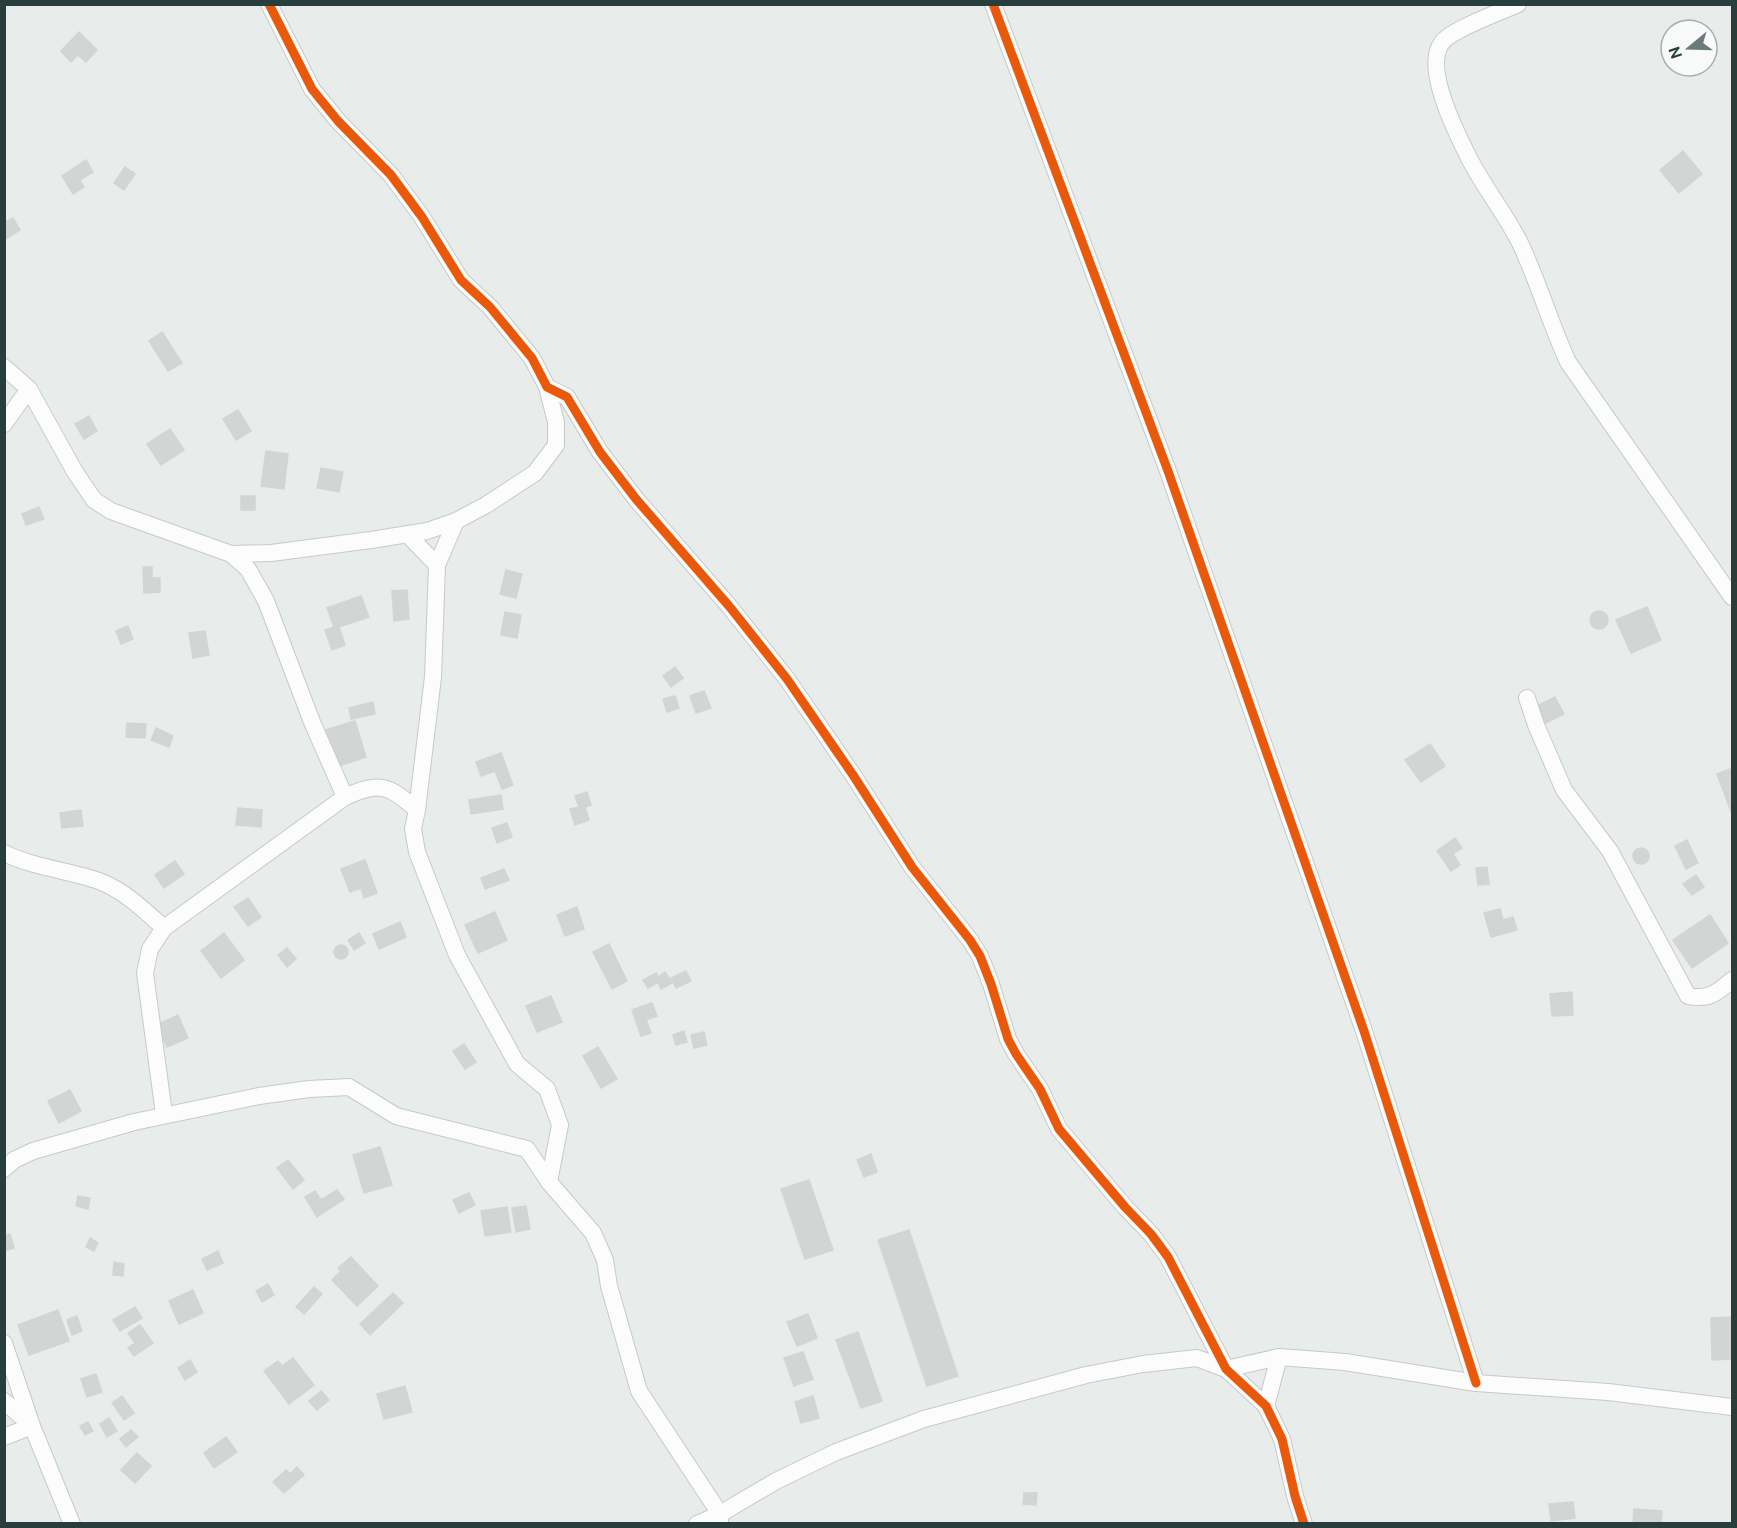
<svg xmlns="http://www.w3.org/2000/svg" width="1737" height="1528" viewBox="0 0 1737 1528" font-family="Ubuntu,sans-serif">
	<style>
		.building { fill: #d1d5d4; stroke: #d1d6d4; stroke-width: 1.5 }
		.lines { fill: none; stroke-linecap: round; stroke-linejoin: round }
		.minor-casing { stroke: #c5cac8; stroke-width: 18 }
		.minor { stroke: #fcfcfc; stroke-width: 16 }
		.cycleway-casing { stroke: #f7faf9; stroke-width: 13 }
		.cycleway { stroke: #e8590c; stroke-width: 9 }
	</style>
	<rect width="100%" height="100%" fill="#e8edeb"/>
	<g class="building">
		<polygon points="79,32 97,50 86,62 78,55 71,62 61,51"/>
		<polygon points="1683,151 1702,174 1679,193 1660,170"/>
		<polygon points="86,160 93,172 80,180 84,187 73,194 62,176"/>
		<polygon points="125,167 135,174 124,190 114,183"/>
		<polygon points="13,218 20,230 4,240 4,223"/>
		<polygon points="162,332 182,363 168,371 149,341"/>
		<polygon points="238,410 251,431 236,440 223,419"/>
		<polygon points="89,416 97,431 84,439 75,424"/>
		<polygon points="170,429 184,450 161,465 147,444"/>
		<polygon points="266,451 288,454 284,489 261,486"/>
		<polygon points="321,468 343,472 339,492 317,488"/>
		<rect x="241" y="496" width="14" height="14"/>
		<polygon points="39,507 44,519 26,525 22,514"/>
		<polygon points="143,567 152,567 152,578 160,578 160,592 144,593"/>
		<polygon points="506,570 522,574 516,598 500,594"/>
		<polygon points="407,590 409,619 394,621 392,591"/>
		<polygon points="361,596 369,617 339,627 345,645 332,650 325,630 334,627 327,608"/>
		<polygon points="1647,607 1661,640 1631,653 1616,620"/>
		<circle cx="1599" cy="620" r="9"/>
		<polygon points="505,612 521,615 517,638 501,635"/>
		<polygon points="128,626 133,639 121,644 116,631"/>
		<polygon points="205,631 209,655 193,658 189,633"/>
		<polygon points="675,667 683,678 671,687 663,676"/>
		<polygon points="704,691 711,708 696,713 690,696"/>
		<polygon points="675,696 679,708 667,712 663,699"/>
		<polygon points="1555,697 1564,714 1546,723 1537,706"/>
		<polygon points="373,702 375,714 351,719 349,708"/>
		<polygon points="355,721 366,757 336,767 325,730"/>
		<polygon points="127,723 146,724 145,738 126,737"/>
		<polygon points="156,728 173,736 169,747 151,740"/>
		<polygon points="1430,744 1445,766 1421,782 1405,760"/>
		<polygon points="501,753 513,785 502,789 495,771 481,776 476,762"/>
		<polygon points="1730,769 1732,775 1732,814 1717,774"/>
		<polygon points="587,792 591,805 585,807 589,820 575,825 570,809 579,807 575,796"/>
		<polygon points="501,795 503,809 471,814 469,800"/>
		<polygon points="238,808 262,810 261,827 236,825"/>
		<polygon points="81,810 83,826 62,828 60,813"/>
		<polygon points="507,823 512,837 497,843 492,828"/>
		<polygon points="1455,838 1462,848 1453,854 1460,865 1451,871 1437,851"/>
		<polygon points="1687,840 1698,863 1686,869 1675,846"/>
		<circle cx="1641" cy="856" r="8"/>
		<polygon points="365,860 377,893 364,898 361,888 350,892 341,869"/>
		<polygon points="175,861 184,874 164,888 155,875"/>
		<polygon points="1487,867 1489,884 1478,885 1476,868"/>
		<polygon points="504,869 509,880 485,889 481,878"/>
		<polygon points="1696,875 1704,887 1692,895 1683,884"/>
		<polygon points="248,898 261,917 248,926 234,907"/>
		<polygon points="577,907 584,929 565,936 557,915"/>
		<polygon points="1500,909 1503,920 1513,917 1517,930 1491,937 1484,913"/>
		<polygon points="495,912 507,940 478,953 465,925"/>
		<polygon points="1710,915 1728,943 1692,968 1673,940"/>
		<polygon points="400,922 406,937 379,949 373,934"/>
		<polygon points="224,933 244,960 221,978 201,951"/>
		<polygon points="359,933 365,943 354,950 348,940"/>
		<polygon points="609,944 627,981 612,989 593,952"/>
		<circle cx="341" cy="952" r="7"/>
		<polygon points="287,948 296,959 287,967 278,955"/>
		<polygon points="686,971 691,981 676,988 671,978"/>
		<polygon points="665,972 672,983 661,989 658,982 648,988 643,980 656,973 658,977"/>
		<polygon points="1572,992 1573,1015 1552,1016 1550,994"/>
		<polygon points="551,996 562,1022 537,1032 526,1006"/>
		<polygon points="652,1003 657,1016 646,1020 651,1033 641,1036 632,1010"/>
		<polygon points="178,1015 188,1038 167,1047 157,1025"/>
		<polygon points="684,1031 687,1042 676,1045 673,1035"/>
		<polygon points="704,1032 707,1045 694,1048 691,1035"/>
		<polygon points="464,1044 476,1062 465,1069 453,1051"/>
		<polygon points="598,1047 617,1079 601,1088 583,1056"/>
		<polygon points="70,1090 81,1111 59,1123 48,1101"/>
		<polygon points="380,1147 392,1185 364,1193 353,1155"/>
		<polygon points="871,1154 877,1172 864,1177 857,1160"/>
		<polygon points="288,1160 304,1180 293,1189 277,1168"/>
		<polygon points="809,1180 833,1250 805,1259 781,1189"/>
		<polygon points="337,1190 344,1199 317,1217 305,1197 315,1191 321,1200"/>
		<polygon points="469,1193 475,1205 459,1213 453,1200"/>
		<polygon points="78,1196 90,1198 88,1209 76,1206"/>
		<polygon points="526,1206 530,1229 516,1232 512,1208"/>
		<polygon points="507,1207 511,1232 485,1236 481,1211"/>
		<polygon points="909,1230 958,1376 927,1386 878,1240"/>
		<polygon points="10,1234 14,1248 5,1251 4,1236"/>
		<polygon points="90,1238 98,1243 94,1251 86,1247"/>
		<polygon points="218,1251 223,1263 207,1270 202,1259"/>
		<polygon points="351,1257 378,1286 357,1306 332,1280 341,1271 338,1268"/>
		<polygon points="114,1262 124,1264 123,1276 113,1275"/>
		<polygon points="268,1284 274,1295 262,1302 256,1291"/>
		<polygon points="314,1287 322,1294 304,1314 296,1307"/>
		<polygon points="193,1290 203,1313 179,1324 169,1301"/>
		<polygon points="393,1293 403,1303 370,1335 360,1324"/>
		<polygon points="135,1307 142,1318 120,1331 113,1320"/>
		<polygon points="58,1310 69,1341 29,1355 18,1325"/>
		<polygon points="808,1314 817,1338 797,1346 787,1322"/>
		<polygon points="77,1316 82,1331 72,1335 67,1320"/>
		<polygon points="1732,1317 1732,1359 1712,1360 1711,1318"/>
		<polygon points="140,1325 153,1343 134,1356 128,1348 135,1343 128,1333"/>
		<polygon points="858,1332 882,1401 861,1408 836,1340"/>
		<polygon points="803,1352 813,1379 794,1386 784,1358"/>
		<polygon points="293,1358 314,1385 289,1404 264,1371 278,1361 282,1366"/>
		<polygon points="190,1360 197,1372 185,1380 178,1368"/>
		<polygon points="96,1374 102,1392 87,1397 81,1379"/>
		<polygon points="405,1386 412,1412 384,1419 377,1394"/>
		<polygon points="321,1391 329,1400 317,1410 309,1401"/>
		<polygon points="122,1396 134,1413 124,1420 112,1403"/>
		<polygon points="813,1396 819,1418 801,1423 795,1402"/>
		<polygon points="109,1418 117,1431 107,1437 100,1424"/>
		<polygon points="88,1422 93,1431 85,1435 80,1426"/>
		<polygon points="131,1430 138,1437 126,1447 120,1439"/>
		<polygon points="226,1437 237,1452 214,1468 204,1453"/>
		<polygon points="137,1453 151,1466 135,1483 121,1470"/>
		<polygon points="297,1467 304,1475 284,1493 273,1482 286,1470 290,1474"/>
		<polygon points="1024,1493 1037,1493 1036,1505 1023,1504"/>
		<polygon points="1573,1502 1575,1518 1551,1521 1549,1504"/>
		<polygon points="1634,1509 1662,1511 1661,1524 1633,1524"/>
	</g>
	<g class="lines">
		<g class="minor-casing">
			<g id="minor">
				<polyline points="269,4 312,89 338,121 391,175 422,217 461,280 490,307 532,358 547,387 567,397 600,452 636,499 729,606 787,679 853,775 912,867 970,940 980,956 991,984 1008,1039 1016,1054 1040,1089 1059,1129 1125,1207 1151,1234 1168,1257 1226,1369 1266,1406 1282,1439 1295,1496 1304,1524"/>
				<polyline points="993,4 1168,471 1364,1031 1476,1383"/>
				<path d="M1518,4C1501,12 1449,30 1441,44C1425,68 1454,128 1466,152C1481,184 1504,211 1520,243C1538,281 1550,323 1568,362L1732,597"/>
				<polyline points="4,367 29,389 75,472 94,500 111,511 231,554 271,553 371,540 427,531 456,521 486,505 535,473 556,445 556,422 547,387"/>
				<polyline points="4,424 29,389"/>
				<polyline points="456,521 437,565 433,677 417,810 413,829 417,852 457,955 517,1064 547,1089 560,1125 549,1182"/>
				<polyline points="408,535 437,565"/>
				<polyline points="231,554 248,569 266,601 312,722 345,797"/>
				<path d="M1527,698L1536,725L1564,790L1610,851L1688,996C1709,1000 1717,993 1732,980"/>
				<path d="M4,853C35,868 68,870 99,881C125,891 144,910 164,928"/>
				<path d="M164,1114L145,973L150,949L164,928L345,797C380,781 388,785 417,810"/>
				<polyline points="4,1169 14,1160 33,1151 134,1122 259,1096 309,1089 349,1087 396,1116 527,1149 549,1182 593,1233 605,1260 609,1286 639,1391 720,1514 720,1523"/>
				<polyline points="4,1343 32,1426 72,1524"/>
				<polyline points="4,1401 32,1426 4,1437"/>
				<polyline points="1266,1406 1279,1357"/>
				<polyline points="697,1524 720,1514 776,1481 836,1452 924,1419 1086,1375 1143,1364 1197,1358 1226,1369 1279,1357 1345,1362 1476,1383 1608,1392 1732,1407"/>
			</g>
		</g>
		<use href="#minor" class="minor"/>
		<g class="cycleway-casing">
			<g id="cycleway">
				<polyline points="269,4 312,89 338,121 391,175 422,217 461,280 490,307 532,358 547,387 567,397 600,452 636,499 729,606 787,679 853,775 912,867 970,940 980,956 991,984 1008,1039 1016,1054 1040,1089 1059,1129 1125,1207 1151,1234 1168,1257 1226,1369 1266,1406 1282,1439 1295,1496 1304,1524"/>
				<polyline points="993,4 1168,471 1364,1031 1476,1383"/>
			</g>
		</g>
		<use href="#cycleway" class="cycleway"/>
	</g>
	<rect width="1737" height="1528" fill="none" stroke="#273e3c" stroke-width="12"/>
	<g transform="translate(1689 48) rotate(251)"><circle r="28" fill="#f7faf9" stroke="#a4afad" stroke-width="1.5"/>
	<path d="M0-4.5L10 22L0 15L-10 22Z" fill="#6b7b79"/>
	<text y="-9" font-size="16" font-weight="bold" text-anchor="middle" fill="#273e3c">N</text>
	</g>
</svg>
